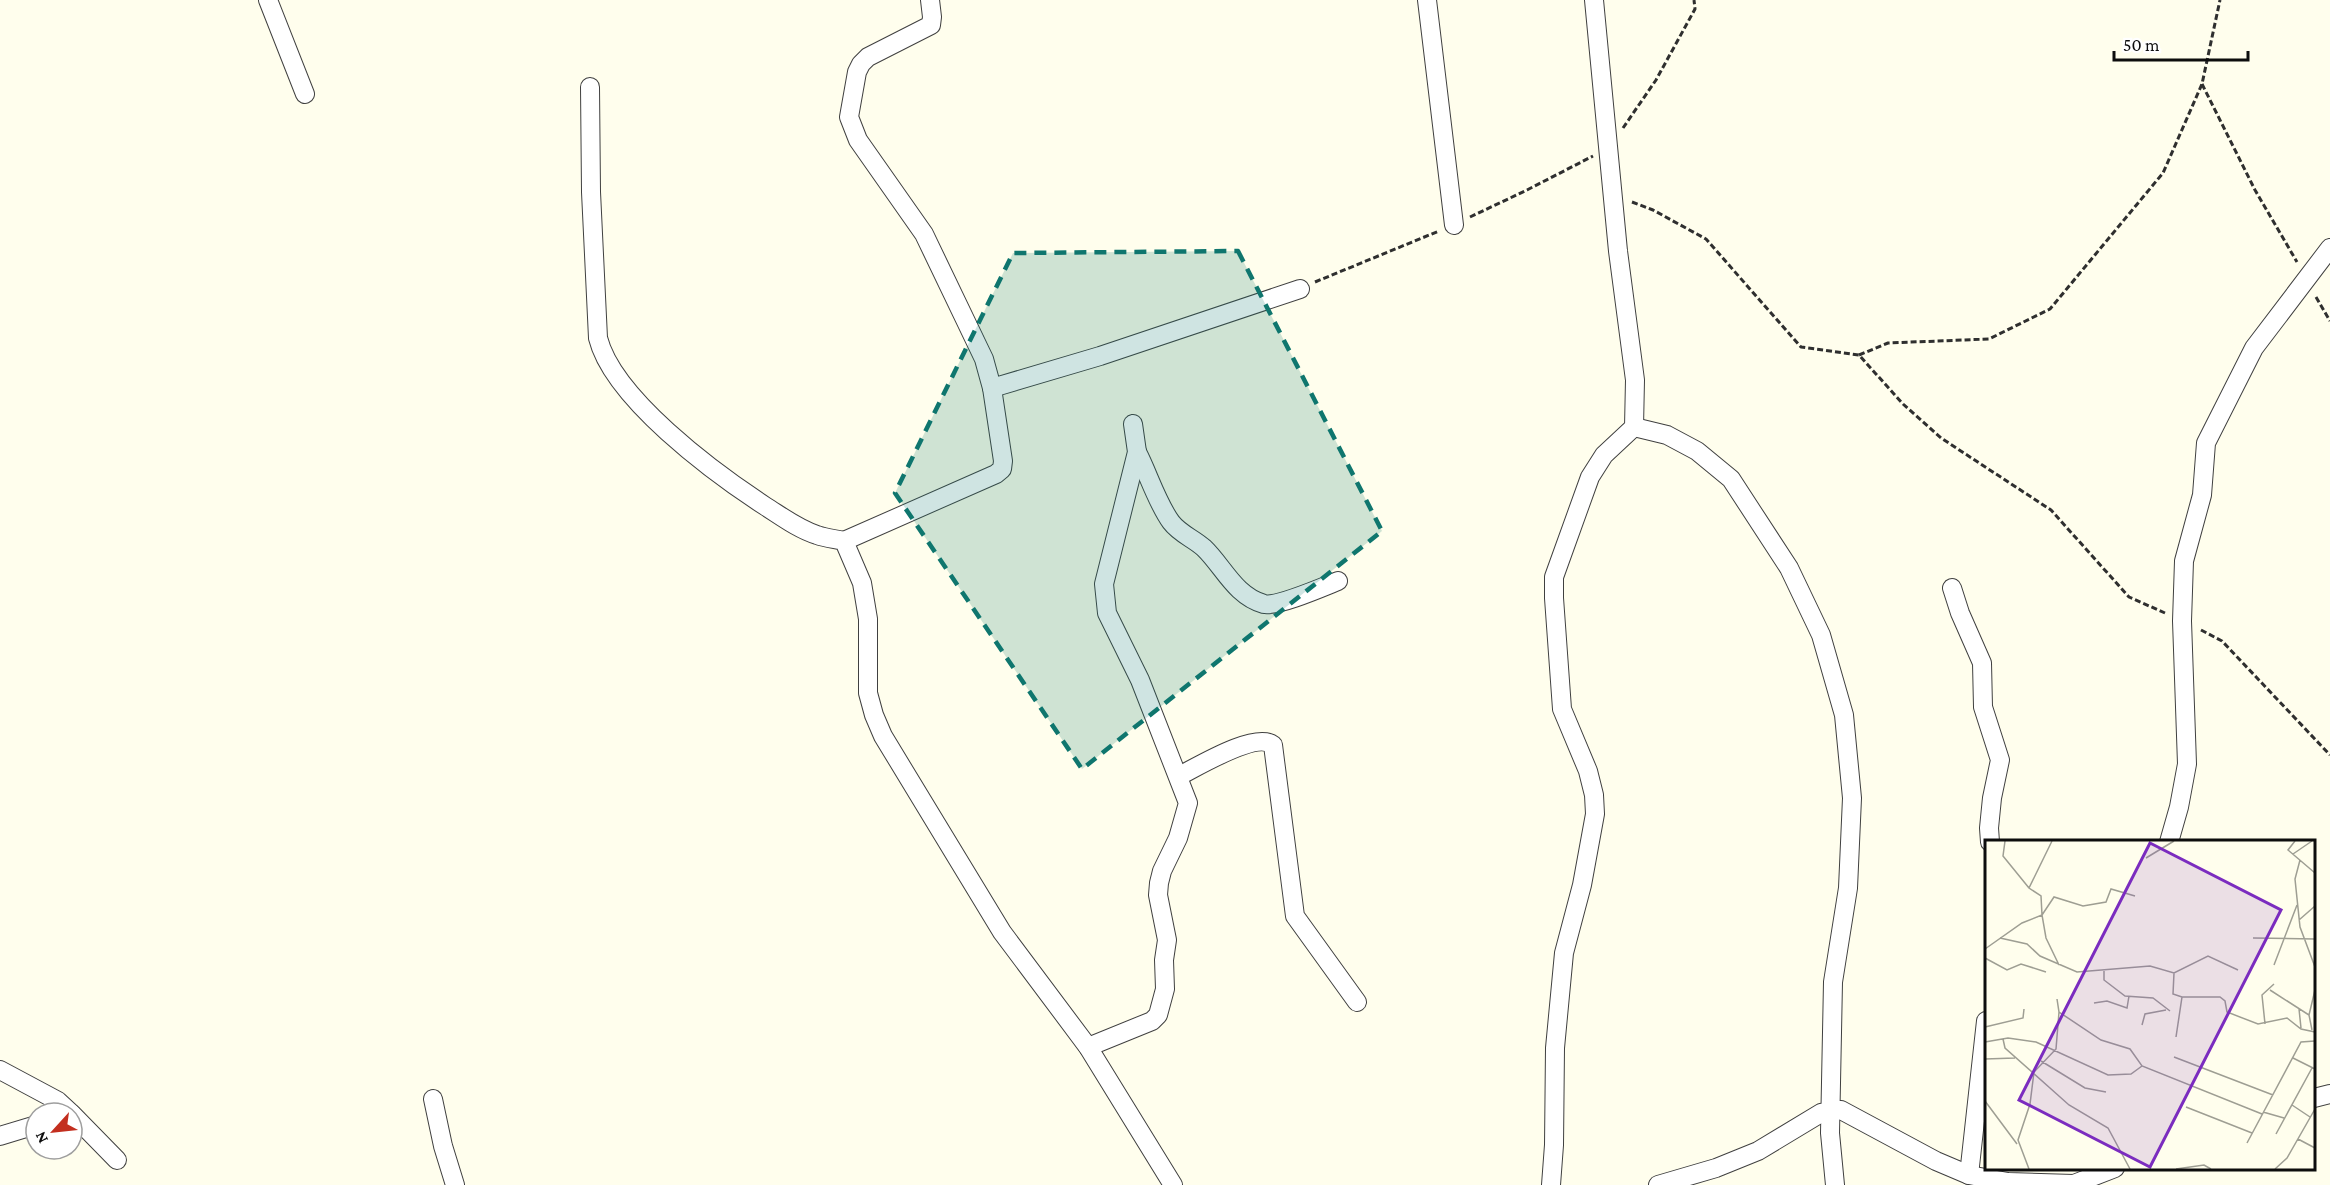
<svg xmlns="http://www.w3.org/2000/svg" width="2330" height="1185" viewBox="0 0 2330 1185" font-family="'Crimson Pro',serif">
	<style>
		.lines { fill: none; stroke-linecap: round; stroke-linejoin: round }
		.street-casing { stroke: #404040; stroke-width: 20 }
		.path { stroke: #2f2f2f; stroke-width: 3; stroke-dasharray: 6 3; stroke-linecap: butt }
		.street { stroke: #fff; stroke-width: 18 }
		.marked { fill: #0f766e; fill-opacity: 0.2; stroke: #0f766e; stroke-width: 4.5; stroke-dasharray: 12 8; stroke-linejoin: round }
		.inset-road { fill: none; stroke: #9e9e93; stroke-width: 1.5 }
		.view { fill: #7b2cbf; fill-opacity: 0.15; stroke: #7b2cbf; stroke-width: 3 }
		.inset-edge { fill: none; stroke: #0d0d0d; stroke-width: 3 }
	</style>
	<rect width="100%" height="100%" fill="#fffeed"/>
	<g class="lines">
		<g class="street-casing">
			<g id="street">
				<polyline points="268,0 305,94"/>
				<polyline points="930,0 932,17 931,25 868,57 861,64 857,72 849,117 858,140 924,234 984,359 992,388 1100,356 1300,289"/>
				<polyline points="1427,0 1454,225"/>
				<path d="M590,87L591,192L598,338C613,398 713,472 765,506C781,516 798,529 817,535C825,538 835,539 844,541L862,583L868,619V693L874,715L883,736L1002,932L1088,1047L1173,1185"/>
				<polyline points="1634,427 1667,435 1697,451 1731,479 1789,568 1821,635 1844,715 1852,798 1848,888 1833,982 1830,1133 1835,1185"/>
				<path d="M1137,452C1148,473 1157,503 1171,522C1180,534 1193,538 1204,548C1223,566 1235,596 1264,604C1277,607 1323,587 1338,581"/>
				<polyline points="844,541 996,474 1002,469 1003,461 992,388"/>
				<polyline points="1952,588 1960,613 1982,663 1983,707 2000,760 1992,798 1989,828 1990,842"/>
				<path d="M1179,776C1197,767 1256,731 1273,745L1295,916L1357,1002"/>
				<polyline points="2169,842 2179,807 2187,764 2182,621 2184,561 2202,495 2206,443 2254,348 2330,248"/>
				<polyline points="1088,1047 1152,1021 1158,1015 1165,989 1164,960 1167,940 1158,895 1159,883 1162,871 1178,838 1188,803 1140,680 1107,613 1104,584 1137,452 1133,424"/>
				<polyline points="0,1070 58,1101 71,1113"/>
				<polyline points="2314,1098 2330,1094"/>
				<polyline points="433,1099 443,1146 455,1185"/>
				<polyline points="72,1114 117,1160"/>
				<polyline points="0,1136 36,1125"/>
				<polyline points="1969,1175 1986,1021"/>
				<polyline points="1551,1185 1554,1145 1555,1048 1564,953 1582,885 1595,814 1594,795 1588,771 1562,709 1554,598 1554,577 1590,477 1604,455 1634,427 1635,380 1618,251 1594,0"/>
				<polyline points="1658,1185 1716,1168 1758,1151 1821,1113 1841,1110 1936,1161 1969,1175 2008,1182 2074,1184 2115,1168"/>
			</g>
		</g>
		<g class="path">
			<polyline points="2202,84 2255,190 2297,262"/>
			<polyline points="1623,128 1656,80 1695,9 1694,0"/>
			<polyline points="1632,202 1653,210 1706,239 1801,347 1859,355 1903,404 1941,438 2051,510 2129,597 2165,613"/>
			<polyline points="1470,217 1527,190 1593,156"/>
			<polyline points="1315,282 1439,231"/>
			<polyline points="2316,297 2330,321"/>
			<polyline points="1859,355 1888,343 1989,339 2050,309 2163,173 2202,84 2220,0"/>
			<polyline points="2201,630 2222,641 2330,755"/>
		</g>
		<use href="#street" class="street"/>
	</g>
	<path class="marked" d="M1238,251L1382,531L1082,769L895,493L1013,253Z"/>
	<g transform="translate(1985 840)">
		<rect width="330" height="330" fill="#fffeed"/>
		<path class="inset-road" d="M20,1L18,16L44,48M310,1L303,10L330,33M308,14L327,1M161,18L189,1M315,20L310,39L315,87L330,127M314,80L330,66M15,98L42,104L55,116L92,132L165,126L189,133L223,116L253,130M268,98L330,99M0,109L37,83L57,75L56,56L44,48L67,1M0,118L22,130L36,124L61,132M74,125L61,98L57,75L69,57L98,66L121,62L126,49L150,56M289,125L312,65M119,131V140L140,156L168,158L185,171M189,133L188,154L197,157M285,150L324,175L327,190M72,159L74,172L116,200L145,209L157,226L277,274M109,163L122,161L142,168L144,156M314,169L316,188M324,175L330,150M280,184L277,155L289,144M157,185L160,174L181,170M0,187L38,178L39,169M191,197L197,157H235L240,161L242,172L273,184L302,178L316,189L330,192M18,199L20,208L84,265L123,288L145,329M0,202L23,198L51,202L123,235L146,234L157,226M189,217L288,255M308,218L330,229M0,219L30,218M56,221L100,248L121,252M0,261L32,304M307,265L325,277M201,267L267,293M278,272L299,278M291,294L327,228M313,299L330,308M262,303L316,202L330,201M44,329L33,300L45,264L49,232L71,209L74,172M191,329L219,325L226,329M290,329L302,318L330,269"/>
		<path class="view" d="M165,3L296,70L165,327L34,260Z"/>
		<rect width="330" height="330" class="inset-edge"/>
	</g>
	<g transform="translate(54 1131) rotate(243)"><circle r="28" fill="#ffffff" stroke="#9e9e9e" stroke-width="1.5"/>
	<path d="M0-4.5L10 22L0 15L-10 22Z" fill="#c32f1f"/>
	<text y="-9" font-size="16" font-weight="bold" text-anchor="middle" fill="#0d0d0d">N</text>
	</g>
	<path d="M2114 51v9h134v-9" fill="none" stroke="#0d0d0d" stroke-width="3"/>
	<text x="2123" y="51" font-size="18" fill="#0d0d0d" stroke="#ffffff" stroke-width="4.5" paint-order="stroke">50 m</text>
</svg>
